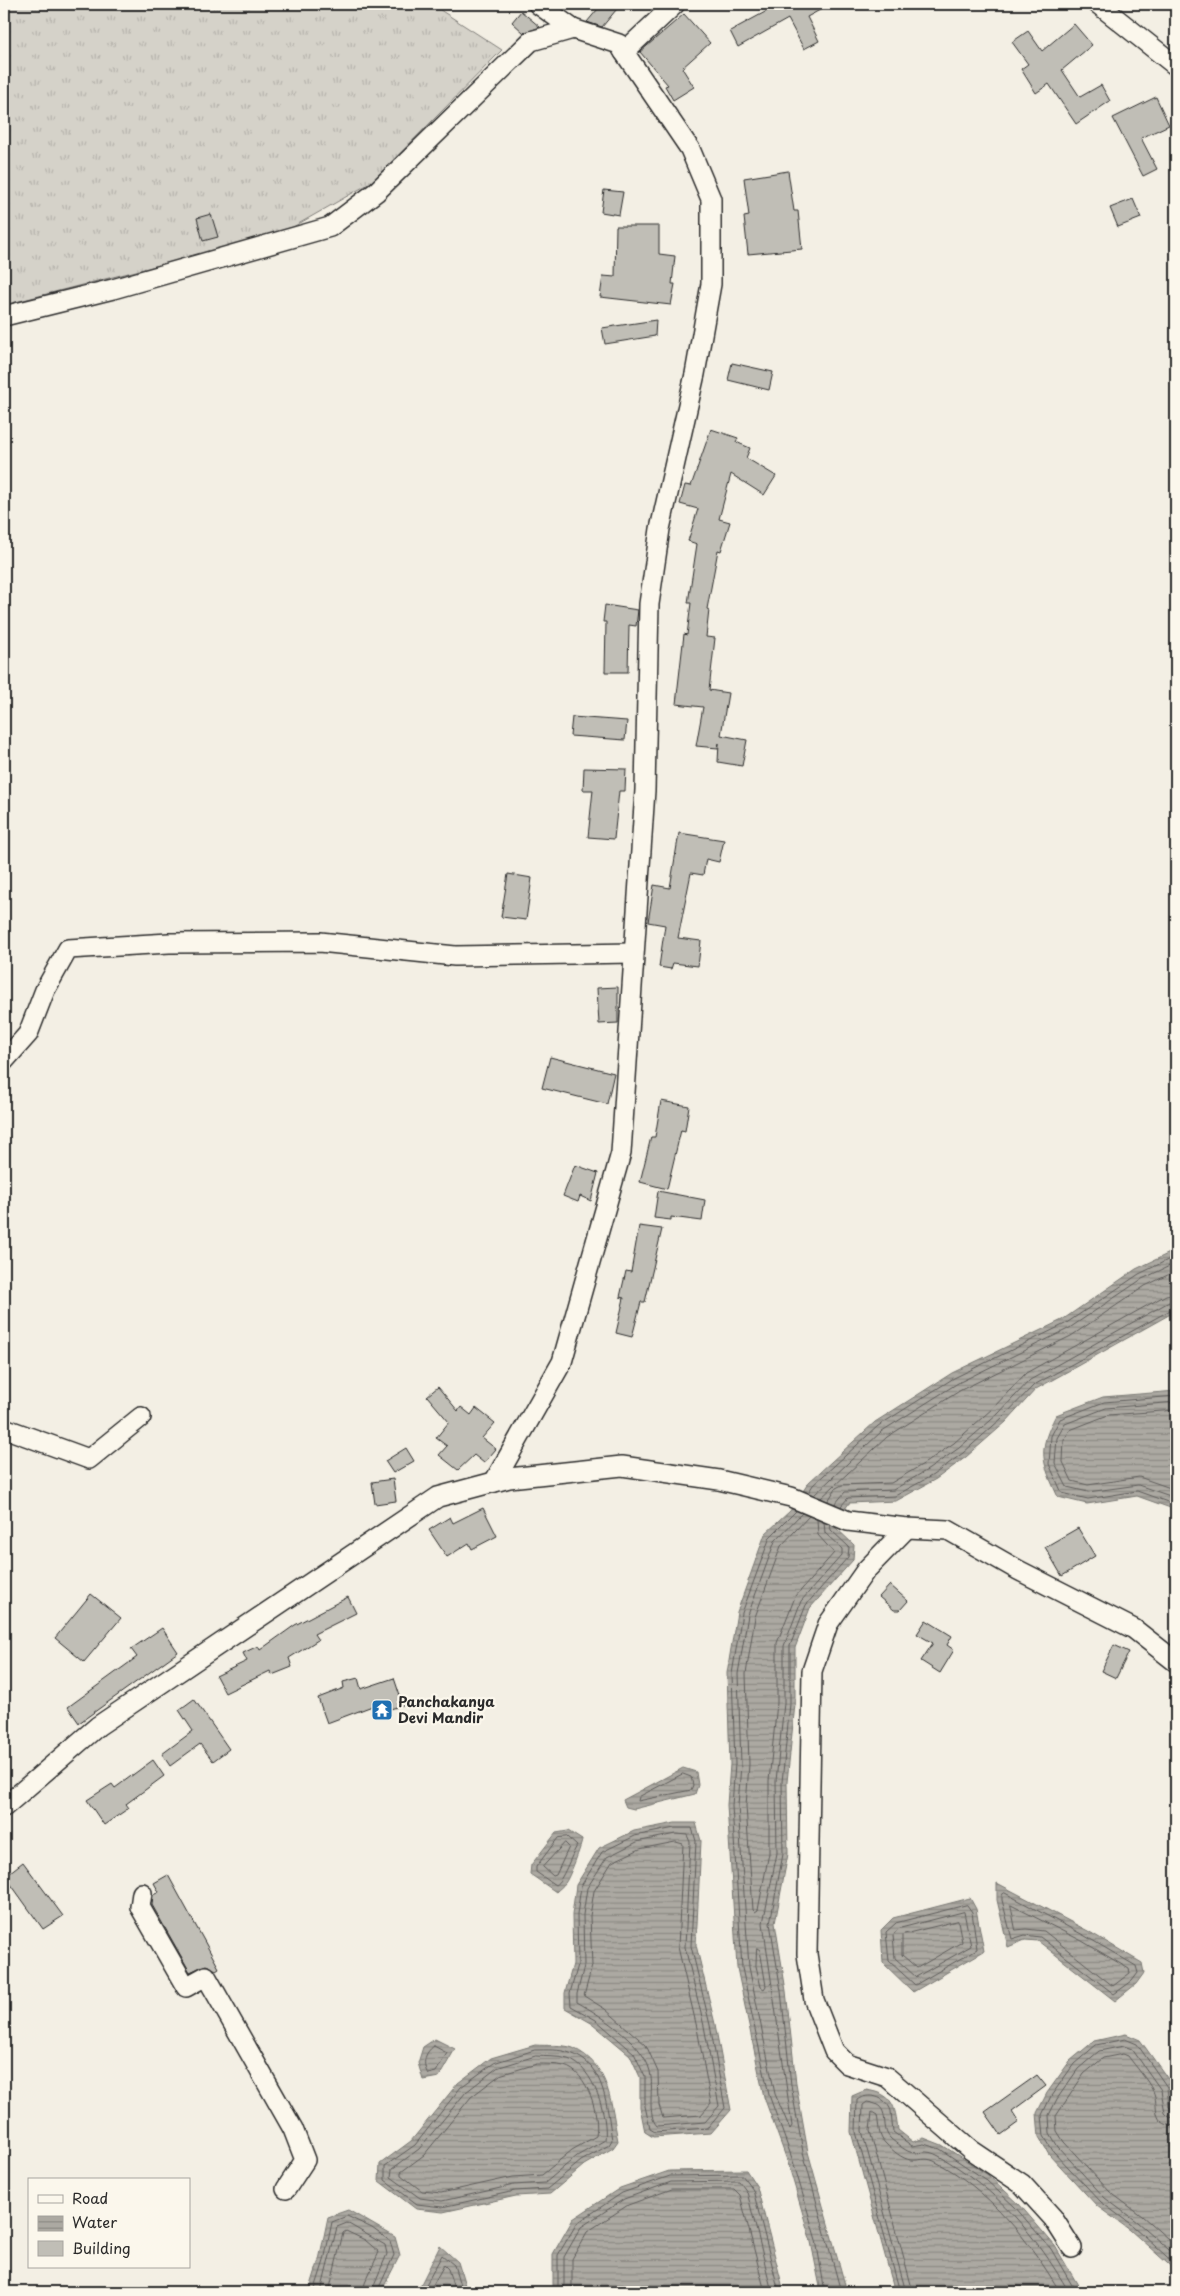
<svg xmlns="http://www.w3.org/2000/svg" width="1180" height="2296" viewBox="0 0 1180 2296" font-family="'Playpen Sans',sans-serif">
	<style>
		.grass { fill: url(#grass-tufts); stroke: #807e7a }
		.water { fill: url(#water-rules); stroke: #787772 }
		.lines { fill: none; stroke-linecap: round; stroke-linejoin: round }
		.shore { stroke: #5f5d5b; stroke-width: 1 }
		.building { fill: #c0beb6; stroke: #2b2b2b }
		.minor-casing { stroke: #2b2b2b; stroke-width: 22 }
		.minor { stroke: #fbf7ec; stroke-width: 19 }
		.labels { text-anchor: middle; stroke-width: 4.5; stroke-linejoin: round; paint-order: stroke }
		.poi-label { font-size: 14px; font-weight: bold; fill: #2b2b2b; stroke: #fbf7ec; text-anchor: start }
	</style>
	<defs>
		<pattern id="grass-tufts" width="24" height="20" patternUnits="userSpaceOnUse" patternTransform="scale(1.25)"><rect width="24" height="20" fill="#d5d2c9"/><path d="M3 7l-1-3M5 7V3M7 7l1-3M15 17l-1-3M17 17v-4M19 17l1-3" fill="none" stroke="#b7b4ad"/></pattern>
		<pattern id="water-rules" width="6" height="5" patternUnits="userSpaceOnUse" patternTransform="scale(1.25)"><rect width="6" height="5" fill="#aca9a2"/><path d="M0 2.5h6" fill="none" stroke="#8c8a84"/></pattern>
	</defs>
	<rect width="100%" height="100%" fill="#f3efe4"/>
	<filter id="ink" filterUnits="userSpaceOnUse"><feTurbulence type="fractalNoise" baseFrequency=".02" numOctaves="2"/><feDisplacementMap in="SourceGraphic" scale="10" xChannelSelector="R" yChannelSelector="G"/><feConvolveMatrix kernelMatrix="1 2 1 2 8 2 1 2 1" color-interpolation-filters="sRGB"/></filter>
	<g filter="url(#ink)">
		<polygon class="grass" points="4,4 431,4 502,50 372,182 293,227 206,253 4,305"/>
		<g class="water">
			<polygon points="1176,1250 1176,1311 1036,1389 1006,1422 966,1457 936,1479 896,1501 849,1503 834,1526 854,1545 853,1560 810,1608 795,1648 795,1704 787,1782 788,1854 775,1923 786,1991 796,2084 808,2152 847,2292 821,2292 811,2242 788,2163 764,2097 737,1968 727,1805 730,1764 727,1673 737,1612 765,1534 790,1511 809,1482 875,1422 952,1373 1062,1320 1136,1269"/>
			<path d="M1176,1391V1510L1137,1496L1087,1504L1058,1497C1042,1462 1037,1451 1056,1415L1103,1397Z"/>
			<polygon points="683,1768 696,1772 698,1785 695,1794 634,1809 626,1807 623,1800"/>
			<polygon points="675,1823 696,1823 701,1841 696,1945 715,2024 731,2110 711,2133 653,2137 645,2132 640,2107 640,2077 630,2055 593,2024 565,2008 565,1993 573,1964 572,1915 576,1885 599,1848 634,1831"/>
			<path d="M568,1831L582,1840C582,1844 569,1879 565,1883C563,1886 559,1889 556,1892L530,1874L531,1865L556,1833Z"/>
			<polygon points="997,1883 1088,1931 1142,1963 1144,1973 1136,1984 1115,2001 1038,1941 1025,1940 1008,1947 997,1900"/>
			<polygon points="970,1898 976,1909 984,1951 913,1992 883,1963 881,1930 893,1918"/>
			<polygon points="1126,2034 1140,2040 1173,2086 1173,2105 1176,2110 1176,2271 1130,2230 1097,2206 1049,2154 1039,2137 1037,2113 1047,2093 1070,2061 1094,2041"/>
			<polygon points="435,2039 455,2049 439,2077 423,2080 418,2063 423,2047"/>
			<path d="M535,2045C546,2046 563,2044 573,2048C611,2065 611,2106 618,2141L613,2148L584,2165L550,2194L516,2196L443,2212L416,2209L379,2181L380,2164L411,2141L458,2083L491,2058Z"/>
			<path d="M866,2090C893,2094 895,2105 898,2130L913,2142L924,2138L942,2145L988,2175L1019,2204L1055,2246L1082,2292H895L851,2132L852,2096Z"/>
			<polygon points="746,2170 757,2187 784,2292 553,2292 553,2254 573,2219 620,2188 669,2171"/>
			<polygon points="348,2210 395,2237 400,2255 381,2292 309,2292 319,2260 328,2217"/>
			<polygon points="440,2246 458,2262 467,2292 417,2292"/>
		</g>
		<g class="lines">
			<g class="shore">
				<polyline points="1176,1396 1104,1402 1060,1419 1051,1436 1049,1464 1062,1493 1088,1499 1137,1491 1176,1505"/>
				<polyline points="1176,1402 1106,1408 1065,1424 1057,1438 1055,1463 1067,1487 1088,1492 1138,1485 1176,1498"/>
				<polyline points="1176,1410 1108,1415 1070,1430 1064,1440 1063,1462 1072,1481 1088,1485 1139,1477 1176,1490"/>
				<polyline points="808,1493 813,1485 878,1426 954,1378 1065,1324 1139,1274 1176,1256"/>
				<polyline points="814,1495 882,1431 958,1383 1068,1329 1142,1279 1176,1263"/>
				<polyline points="821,1498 887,1437 961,1390 1071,1336 1145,1286 1176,1271"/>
				<polyline points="828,1501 836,1488 842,1485 891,1483 925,1463 954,1443 993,1408 1026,1373 1166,1295 1176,1293"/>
				<polyline points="835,1504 845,1492 893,1490 929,1469 959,1448 998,1414 1030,1380 1169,1302 1176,1300"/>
				<polyline points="841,1506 848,1498 895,1496 933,1475 963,1453 1002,1418 1034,1385 1176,1307"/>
				<polyline points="796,1511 770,1537 742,1613 732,1674 735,1764 732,1806 742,1968 769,2095 793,2161 816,2240 825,2292"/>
				<polyline points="802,1513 775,1541 748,1615 738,1674 741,1764 738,1806 749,1967 775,2094 790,2129 792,2126 763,1923 777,1853 776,1781 784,1703 784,1646 801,1601 842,1555 842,1549 825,1533 824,1522"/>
				<polyline points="809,1516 781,1546 755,1617 746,1674 749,1764 746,1806 753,1910 755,1912 758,1910 769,1853 769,1781 777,1703 777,1643 795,1597 834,1553 818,1535 817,1519"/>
				<polyline points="830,1525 831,1530 849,1547 848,1557 806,1605 790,1646 790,1704 782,1782 783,1854 770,1923 781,1991 791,2085 803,2152 841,2292"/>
				<polygon points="683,1774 691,1777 693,1785 691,1790 638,1801 639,1797"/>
				<polygon points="675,1828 692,1828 696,1841 691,1946 710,2025 725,2108 708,2128 655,2132 650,2129 645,2106 645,2077 634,2053 596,2020 571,2006 570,1993 578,1965 577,1915 581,1886 602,1852 635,1836"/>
				<path d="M676,1834L687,1835L690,1842L685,1947L704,2026L719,2106L705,2122L657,2126C647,2115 653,2091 651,2077C648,2045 603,2017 577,2002V1994L584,1966L583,1915L587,1888L607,1857L637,1842Z"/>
				<path d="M567,1837L577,1846C571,1855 563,1881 555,1885L536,1872V1867L558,1838Z"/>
				<polygon points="676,1842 683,1844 678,1947 697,2028 711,2103 701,2115 663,2118 659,2105 658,2072 646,2045 605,2009 584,1996 592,1966 590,1916 594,1891 612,1862 640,1849"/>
				<polygon points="565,1843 569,1847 556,1875 553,1876 543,1867"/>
				<polygon points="1005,1893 1085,1936 1136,1966 1138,1973 1132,1981 1114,1994 1040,1937 1025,1935 1012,1939 1002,1900 1002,1895"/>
				<polygon points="967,1905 972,1912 977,1949 915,1985 889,1961 886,1932 896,1923"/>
				<polygon points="1011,1905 1082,1941 1129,1969 1130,1973 1113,1986 1044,1931 1026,1929 1016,1930"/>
				<polygon points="964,1912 971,1946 916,1977 895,1958 893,1935 898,1929"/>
				<polygon points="958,1921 962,1942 917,1968 902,1955 902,1935"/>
				<polygon points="757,1948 760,1950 766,1986 764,1989 761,1987 756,1966"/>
				<path d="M434,2046L447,2053L436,2072L428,2074C422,2064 424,2053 434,2046Z"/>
				<path d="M535,2050C546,2050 560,2049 570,2053C606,2064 607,2109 612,2140L609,2145L581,2161L547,2189L515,2191L442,2207L417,2204L385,2180V2166L415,2145L461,2087L494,2063Z"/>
				<path d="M536,2056C546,2057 558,2056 568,2059C594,2067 608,2116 605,2140L577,2156L545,2183L514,2185L442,2201L420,2198L391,2177L392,2169L419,2149L466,2092L497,2068Z"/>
				<path d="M537,2064C546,2064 556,2064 564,2066C588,2072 600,2115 596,2136L572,2150L542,2175L513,2177L441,2193L422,2191L401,2175V2172L424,2155L471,2097L500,2075Z"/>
				<polyline points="1176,2112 1169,2107 1167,2087 1137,2044 1125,2039 1096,2045 1074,2064 1051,2096 1042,2115 1044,2136 1053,2151 1101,2202 1133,2226 1176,2265"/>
				<polyline points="1176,2118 1169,2117 1165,2113 1161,2090 1132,2049 1124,2046 1099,2051 1078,2069 1057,2099 1049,2115 1050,2133 1058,2147 1105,2198 1137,2222 1176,2256"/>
				<path d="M1176,2126C1149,2125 1160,2105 1153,2091C1147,2079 1136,2067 1128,2056L1123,2054L1103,2058L1084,2074L1056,2116L1057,2131L1064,2142L1110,2192L1142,2216L1176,2246"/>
				<polyline points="314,2292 324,2261 332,2222 347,2216 372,2228 390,2241 394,2255 377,2292"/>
				<polyline points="321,2292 337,2227 347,2223 385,2245 387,2254 371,2292"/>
				<polyline points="329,2292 343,2233 346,2231 365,2240 379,2252 365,2283 363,2292"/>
				<polyline points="422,2292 442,2255 454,2265 462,2292"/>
				<polyline points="429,2292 444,2265 448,2269 455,2292"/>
				<polyline points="558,2292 558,2255 577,2223 622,2193 670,2176 742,2175 753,2190 779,2292"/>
				<polyline points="564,2292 564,2257 581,2227 624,2199 671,2182 739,2181 747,2192 772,2292"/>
				<polyline points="572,2292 572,2259 587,2232 628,2205 672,2189 734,2189 740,2195 765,2292"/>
				<path d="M900,2292L856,2132L857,2100C868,2092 886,2096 891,2111C892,2118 892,2125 893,2132L912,2146L924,2144L940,2149L986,2180L1015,2207L1051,2249L1076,2292"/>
				<path d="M906,2292L862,2131L863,2105L867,2102C894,2105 878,2127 891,2139C896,2143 904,2150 910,2152C920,2155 925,2148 939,2156C998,2190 1035,2234 1069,2292"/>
				<path d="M913,2292L870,2131L872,2112L877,2115C879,2125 878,2137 886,2144C892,2150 902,2159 911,2160C920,2161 925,2157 934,2161C988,2188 1030,2241 1060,2292"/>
			</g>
		</g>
		<g class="building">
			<polygon points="602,4 621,4 602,27 587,22"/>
			<polygon points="780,4 831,4 807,17 819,41 804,49 788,19 738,47 730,31"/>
			<polygon points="521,11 540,27 524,33 512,22"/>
			<polygon points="684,14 710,43 682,68 694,87 673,100 665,86 668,85 640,52"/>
			<polygon points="1074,24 1092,45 1062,70 1080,97 1101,85 1110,101 1076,124 1049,84 1036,93 1021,69 1028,64 1012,42 1028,31 1042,51"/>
			<polygon points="1156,97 1169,125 1141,138 1157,169 1143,176 1113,118"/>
			<polygon points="788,171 794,211 798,211 802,249 748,254 744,217 749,216 744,178"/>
			<polygon points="604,190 623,192 619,215 601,212"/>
			<polygon points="1133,199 1141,218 1118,227 1110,208"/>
			<polygon points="211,214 218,237 203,241 197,218"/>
			<polygon points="616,226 659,226 659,254 675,256 672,284 675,284 671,305 600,297 603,276 615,277"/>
			<polygon points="656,320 655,336 605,344 602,328"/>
			<polygon points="732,363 773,372 769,390 728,380"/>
			<polygon points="711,429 738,438 736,442 750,448 746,458 776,476 764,495 731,474 719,519 730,522 721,551 718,550 707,609 709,610 706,637 715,638 709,690 728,693 721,735 747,740 742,766 718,762 719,743 718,748 696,746 703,707 676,704 684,634 687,635 691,603 688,603 697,544 688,541 698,509 680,504 685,485 691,486"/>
			<polygon points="605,605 638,610 636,626 629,625 628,672 605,672 606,622 603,622"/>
			<polygon points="572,717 627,721 625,740 570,736"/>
			<polygon points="584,768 626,769 625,791 619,791 614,839 588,837 593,790 583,790"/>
			<polygon points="679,833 724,840 719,862 706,859 703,875 691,873 678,938 701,941 698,966 673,963 671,969 659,967 665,925 648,922 654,885 670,888"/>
			<polygon points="508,874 532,878 526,920 501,917"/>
			<polygon points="618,987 618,1023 599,1024 597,988"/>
			<polygon points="550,1057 614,1073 607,1104 542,1088"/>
			<polygon points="661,1101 689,1106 685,1131 681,1130 667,1189 640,1182 651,1137 655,1137"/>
			<polygon points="575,1165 598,1173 591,1201 580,1196 578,1202 563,1196"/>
			<polygon points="658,1191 705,1200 702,1221 671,1217 671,1220 654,1218"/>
			<polygon points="639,1226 662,1229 645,1302 641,1302 632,1337 616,1333 624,1298 620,1297 626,1271 631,1272"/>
			<polygon points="438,1387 458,1411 461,1407 471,1415 476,1408 495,1423 482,1438 496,1449 484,1463 474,1455 458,1470 439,1455 447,1446 436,1438 449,1422 427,1396"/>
			<polygon points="406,1448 414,1461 393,1473 385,1461"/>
			<polygon points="393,1479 396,1501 375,1504 372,1482"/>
			<polygon points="483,1508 497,1536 472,1549 469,1543 447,1557 429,1530 450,1517 453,1523"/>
			<polygon points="1078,1528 1095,1556 1062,1576 1045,1547"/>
			<polygon points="890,1585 908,1601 900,1610 894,1610 879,1597"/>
			<polygon points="91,1594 121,1618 84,1662 55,1638"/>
			<polygon points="348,1597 356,1613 314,1634 318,1640 289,1658 292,1667 272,1675 270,1671 225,1693 216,1676 247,1661 243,1653 258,1646 260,1650 295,1625"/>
			<polygon points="926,1620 952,1636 947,1645 954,1650 940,1673 921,1661 933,1643 917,1634"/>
			<polygon points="162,1628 178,1652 79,1723 68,1707 137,1657 131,1649"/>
			<polygon points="1114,1645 1129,1652 1116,1678 1101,1671"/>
			<polygon points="358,1678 361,1689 394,1678 403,1705 378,1713 375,1705 327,1723 318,1698 344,1688 343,1682"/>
			<polygon points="194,1699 229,1749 213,1761 200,1744 170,1766 162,1754 193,1731 179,1710"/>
			<polygon points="153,1760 164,1776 126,1804 129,1808 104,1825 87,1800 112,1784 115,1788"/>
			<polygon points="23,1862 63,1916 43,1929 5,1876"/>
			<polygon points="168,1875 219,1968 216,1970 206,1965 190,1972 152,1905 153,1895 159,1892 154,1883"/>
			<polygon points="1037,2075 1046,2086 1012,2111 1019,2122 1001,2135 985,2112"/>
		</g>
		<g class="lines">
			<g class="minor-casing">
				<g id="minor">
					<polyline points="538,4 573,29 619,44 624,52"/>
					<polyline points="1098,4 1176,66"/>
					<polyline points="4,316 113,289 330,227 376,192 531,41 573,29"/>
					<polyline points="4,1061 28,1034 45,990 68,949 169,943 320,942 455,956 633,953"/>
					<polyline points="4,1428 89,1459 141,1417"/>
					<polyline points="494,1482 562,1362 621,1153 645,790 649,604 660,529 695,374 711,284 711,199 690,149 624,52 675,4"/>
					<polyline points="907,1528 866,1570 828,1624 812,1671 807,1954 814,2000 834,2051 847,2064 887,2077 971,2150 1022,2184 1053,2218 1072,2248"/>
					<polyline points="4,1807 98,1726 438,1497 509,1478 622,1466 719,1480 791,1497 848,1521 907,1528 948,1530 1018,1570 1134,1629 1176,1662"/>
					<polyline points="142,1893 140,1907 186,1987 206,1976 293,2129 305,2160 286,2189"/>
				</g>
			</g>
			<use href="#minor" class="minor"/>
		</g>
	</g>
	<defs>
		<g id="temple-square" transform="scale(1.125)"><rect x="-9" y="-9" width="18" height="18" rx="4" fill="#1f6fb2" stroke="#fbf7ec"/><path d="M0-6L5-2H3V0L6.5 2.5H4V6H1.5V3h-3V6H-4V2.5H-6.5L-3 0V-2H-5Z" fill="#fff"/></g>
	</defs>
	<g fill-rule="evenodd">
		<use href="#temple-square" x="382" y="1710"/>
	</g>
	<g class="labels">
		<g class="poi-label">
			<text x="398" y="1707">Panchakanya<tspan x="398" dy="16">Devi Mandir</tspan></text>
		</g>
	</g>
	<rect width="1180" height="2296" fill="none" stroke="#fbf7ec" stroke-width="20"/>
	<rect x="10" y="10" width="1160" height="2276" fill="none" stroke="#2b2b2b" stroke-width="2" filter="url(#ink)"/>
	<rect x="28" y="2178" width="162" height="90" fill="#fbf7ec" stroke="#a8a59f"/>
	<rect x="38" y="2195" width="25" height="8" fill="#fbf7ec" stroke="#a8a59f"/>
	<text x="72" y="2204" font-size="15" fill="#2b2b2b">Road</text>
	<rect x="38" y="2216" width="25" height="15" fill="url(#water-rules)" stroke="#a8a59f"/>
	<text x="72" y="2228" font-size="15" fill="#2b2b2b">Water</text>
	<rect x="38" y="2241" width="25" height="15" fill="#c0beb6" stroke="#a8a59f"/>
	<text x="72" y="2254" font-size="15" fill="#2b2b2b">Building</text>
</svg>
